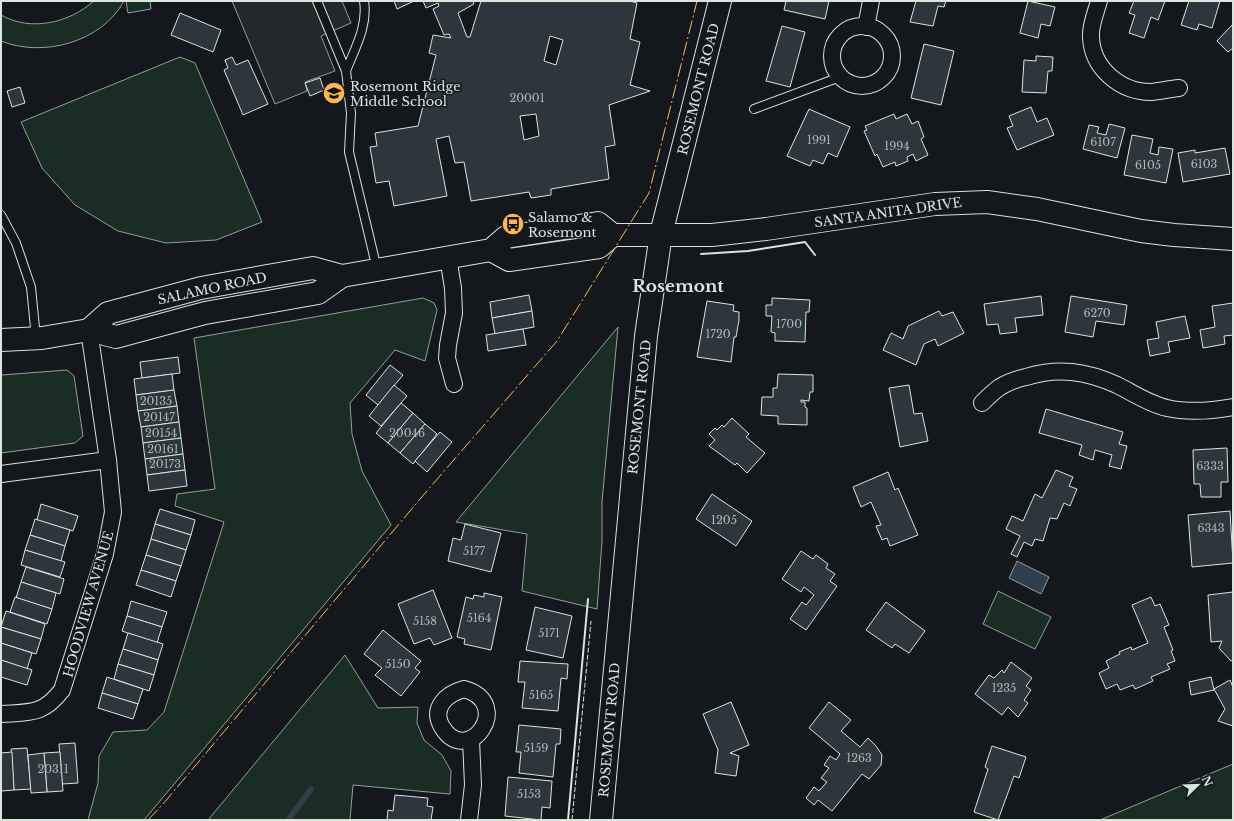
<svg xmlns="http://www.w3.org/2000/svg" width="1234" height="821" viewBox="0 0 1234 821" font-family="'Libre Baskerville',serif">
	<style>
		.green { fill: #1a2d24; stroke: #939e99 }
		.parking { fill: #24282b; stroke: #939e99 }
		.water { fill: #2f3f4d; stroke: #939e99 }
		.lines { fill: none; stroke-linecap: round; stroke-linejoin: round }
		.stream { stroke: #2f3f4d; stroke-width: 5.5 }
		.building { fill: #2c363c; stroke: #d8e6dc; fill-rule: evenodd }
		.lane-casing { stroke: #d8e6dc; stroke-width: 10 }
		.street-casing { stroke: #d8e6dc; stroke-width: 18 }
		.secondary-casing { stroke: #d8e6dc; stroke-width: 24 }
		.lane { stroke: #14181c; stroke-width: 8 }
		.street { stroke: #14181c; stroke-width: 16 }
		.secondary { stroke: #14181c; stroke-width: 22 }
		.fence { stroke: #d8e6dc; stroke-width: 1; stroke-dasharray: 5 2; stroke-linecap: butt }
		.wall { stroke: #d8e6dc; stroke-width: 2 }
		.power { stroke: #ffb74d; stroke-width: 1; stroke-dasharray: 14 3 2 3; stroke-linecap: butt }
		.labels { text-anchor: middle; stroke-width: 3; stroke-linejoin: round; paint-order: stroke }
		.number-label { font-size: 11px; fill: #adbab4 }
		.poi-label { font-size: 13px; fill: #d8e6dc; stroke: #14181c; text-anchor: start }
		.street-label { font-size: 13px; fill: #d8e6dc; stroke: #14181c }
		.district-label { font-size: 17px; font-weight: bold; fill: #d8e6dc; stroke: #14181c }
	</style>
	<rect width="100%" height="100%" fill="#14181c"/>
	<g class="green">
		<path d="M94,1H124C102,42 43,58 1,41V15C31,32 69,23 94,1Z"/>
		<polygon points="126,1 150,1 151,9 128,13"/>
		<polygon points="180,57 195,63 262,222 216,240 166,243 118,231 75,205 42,168 21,122"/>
		<polygon points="423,298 434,303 437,310 425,361 395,350 350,403 352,434 362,471 391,525 144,820 88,820 98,783 99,756 113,732 147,730 164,712 224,522 175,506 177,494 215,489 194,338"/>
		<polygon points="618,327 602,502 602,541 597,609 522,591 527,534 456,522"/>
		<polygon points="67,370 74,376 83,436 75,443 1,453 1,375"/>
		<polygon points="998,591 1051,617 1035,649 983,624"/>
		<polygon points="345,655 378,708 418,707 417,723 424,740 442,755 451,771 450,794 353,785 350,820 208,820"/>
		<polygon points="1233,764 1233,820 1100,820"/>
	</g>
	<polygon class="parking" points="232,1 342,1 351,23 321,36 335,71 305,82 307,91 275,104"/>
	<polygon class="water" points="1017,561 1049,577 1041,594 1009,578"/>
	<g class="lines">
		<polyline class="stream" points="288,820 311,789"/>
	</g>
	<g class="building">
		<polygon points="394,1 414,1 397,9"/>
		<path d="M423,1H473L474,4L458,13L467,37H470L481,1H630L637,3L630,39L640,42L630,85L650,91L609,105L615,145L605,147L609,179L551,189V195L531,198L529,192L471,201L464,162L455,163L449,136L436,139L447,196L394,206L389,181L376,183L370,147L377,146L375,133L418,126L436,55L429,53L433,35L451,38L449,34L444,35L433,9L439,6L438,3L426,8ZM550,36L563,40L556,65L544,61ZM536,114L539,136L524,140L520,116Z"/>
		<polygon points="786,1 829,1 825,19 784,10"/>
		<polygon points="916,1 946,1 944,7 938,6 933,26 910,22"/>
		<polygon points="1028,1 1055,7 1050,26 1041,24 1038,38 1020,33"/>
		<polygon points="1134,1 1165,1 1158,20 1151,17 1144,38 1129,33 1135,15 1129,13"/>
		<polygon points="1189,1 1220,1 1212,28 1199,24 1197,30 1181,25"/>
		<polygon points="180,13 221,30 213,52 171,35"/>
		<polygon points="1233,24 1233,48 1228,52 1217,41"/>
		<polygon points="782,26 805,32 790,87 766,81"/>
		<polygon points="924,44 954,51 941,105 911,98"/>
		<polygon points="1036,56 1053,57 1052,71 1048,71 1046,93 1022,92 1024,60 1036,61"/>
		<polygon points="232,57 236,65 248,60 268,104 243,115 224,70 228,68 225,60"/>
		<polygon points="320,78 324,90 310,96 305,83"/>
		<polygon points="20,87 25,103 12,107 7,91"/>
		<polygon points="1031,107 1037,122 1047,118 1054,135 1017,150 1007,128 1013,126 1009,116"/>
		<polygon points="809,109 850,127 837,157 828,153 823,164 813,160 810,166 787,156"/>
		<polygon points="894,114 896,119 907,114 912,124 918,121 924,137 921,139 928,155 916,161 913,154 907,157 908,161 896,166 895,162 883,167 877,154 875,156 864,131 867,130 865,126"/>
		<polygon points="1109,124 1125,128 1117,158 1083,149 1089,125 1099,127 1097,133 1106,135"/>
		<polygon points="1132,135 1153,139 1150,153 1158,155 1159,147 1173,149 1166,183 1124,175"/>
		<polygon points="1225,148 1230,174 1183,182 1178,153 1195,150 1195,153"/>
		<polygon points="529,295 532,311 492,318 490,302"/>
		<polygon points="1041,296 1043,315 1015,318 1017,332 1000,334 998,324 987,325 984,304"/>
		<polygon points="1071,296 1127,305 1124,325 1096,321 1093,337 1065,332"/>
		<polygon points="772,298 810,300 809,312 806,312 805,342 775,341 775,333 771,332 772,316 766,316 766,305 772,305"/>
		<polygon points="707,301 734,305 733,311 739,312 739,320 736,337 734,337 731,362 697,357"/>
		<polygon points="1233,303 1233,335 1224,336 1225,344 1203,348 1200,330 1215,327 1212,306"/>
		<polygon points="532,311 534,327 495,334 492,318"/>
		<polygon points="939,311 942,316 953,312 964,333 938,346 935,339 924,344 916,365 883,350 891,333 903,339 908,326"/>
		<polygon points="1185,316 1190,338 1168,342 1170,352 1150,356 1147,340 1159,338 1156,322"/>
		<polygon points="523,329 526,345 488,351 486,335"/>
		<polygon points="178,357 180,373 142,378 140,362"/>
		<polygon points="390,365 403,375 378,405 366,395"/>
		<polygon points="172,374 174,390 136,395 134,379"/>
		<polygon points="778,374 813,375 813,392 810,392 809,401 801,400 801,402 805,402 805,407 807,408 807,425 778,424 778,416 761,415 762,397 773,397 773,388 777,388"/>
		<polygon points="394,385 407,396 381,426 369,416"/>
		<polygon points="909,385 914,414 922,413 928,441 900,447 889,388"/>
		<polygon points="174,390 177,406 138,411 136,395"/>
		<polygon points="401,403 413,413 388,443 376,433"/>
		<polygon points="177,406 179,422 141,427 138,411"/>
		<polygon points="1046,409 1123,432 1119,444 1127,446 1121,469 1109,466 1112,455 1095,450 1093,460 1079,455 1082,445 1039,433"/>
		<polygon points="413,413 425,424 400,453 388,443"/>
		<polygon points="732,418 749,434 746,437 765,453 747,473 737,463 735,465 709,446 715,440 709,434 715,428 717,430 722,425 724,427"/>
		<polygon points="179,422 181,438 143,443 141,427"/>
		<polygon points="425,424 437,434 413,464 400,453"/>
		<polygon points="440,432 452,442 427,472 415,461"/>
		<polygon points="181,438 183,454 145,459 143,443"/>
		<polygon points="1227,448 1228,482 1221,482 1221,497 1201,497 1200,484 1194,484 1193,450"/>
		<polygon points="183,454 185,470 147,475 145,459"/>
		<polygon points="185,470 187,486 149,491 147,475"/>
		<polygon points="1056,470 1073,477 1069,486 1077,489 1070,506 1064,503 1057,519 1050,518 1043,541 1035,539 1032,546 1024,542 1017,557 1011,554 1020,536 1006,529 1012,516 1023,521 1035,494 1042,498"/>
		<polygon points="888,472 895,490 898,488 918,535 890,546 887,538 882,540 876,526 881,525 871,502 861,507 853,487"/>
		<polygon points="712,494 752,521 736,546 696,519"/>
		<polygon points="41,504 78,516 73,531 37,520"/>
		<polygon points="160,509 195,520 191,535 155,524"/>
		<polygon points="1230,511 1233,563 1192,567 1188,515"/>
		<polygon points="35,519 70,530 65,546 30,535"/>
		<polygon points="155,524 191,535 186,550 151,539"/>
		<polygon points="465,524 501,533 491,572 448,561 453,538 461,540"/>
		<polygon points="30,535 65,546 61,561 25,550"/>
		<polygon points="151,539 186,550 181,566 146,555"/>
		<polygon points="25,550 65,562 60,577 21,565"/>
		<polygon points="801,551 813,559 816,555 828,564 826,568 835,574 830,581 837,586 806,630 790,619 802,602 806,605 814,595 804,587 801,592 782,579"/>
		<polygon points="146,555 181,566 176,581 141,570"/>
		<polygon points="26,567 64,579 60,594 21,582"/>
		<polygon points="141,570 176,581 171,597 136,585"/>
		<polygon points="21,582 56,593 52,609 16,598"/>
		<polygon points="433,590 452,638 434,645 430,638 414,644 398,604"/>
		<polygon points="1233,592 1233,660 1231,661 1219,648 1222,641 1211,642 1208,595"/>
		<polygon points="484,593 502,597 491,650 464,644 465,639 457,637 466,597 473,599 474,595 484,597"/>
		<polygon points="15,597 52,609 47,624 10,612"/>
		<polygon points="1151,597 1155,606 1160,604 1169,625 1164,627 1173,650 1171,651 1175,661 1167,664 1170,669 1151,677 1153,681 1135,689 1133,685 1120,690 1117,684 1106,689 1099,673 1109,668 1106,661 1120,654 1119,652 1131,647 1132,650 1148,643 1132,605"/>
		<polygon points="131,601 167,612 162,627 127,616"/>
		<polygon points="886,602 925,631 909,653 895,644 892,648 866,630"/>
		<polygon points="535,607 572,616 563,658 526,650"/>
		<polygon points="6,611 45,624 41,639 1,627"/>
		<polygon points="127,616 162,627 157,643 122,631"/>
		<polygon points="1,627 41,639 36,654 1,643"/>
		<polygon points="383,630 421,661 415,668 420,672 401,696 375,675 382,668 364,654"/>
		<polygon points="128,633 163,644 158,660 123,649"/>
		<polygon points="1,643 32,653 27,669 1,660"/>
		<polygon points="123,649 158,660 154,675 118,664"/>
		<polygon points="1,660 32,670 27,685 1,677"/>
		<polygon points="520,661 568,664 567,679 561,678 558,711 522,708 525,682 518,682"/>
		<polygon points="1011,662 1032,678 1026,686 1031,690 1024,700 1028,703 1018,717 1008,707 1002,715 975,694 989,675 994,678 1002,670 1004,673"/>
		<polygon points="118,664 154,675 149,691 114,679"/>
		<polygon points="107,677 143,689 138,704 102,693"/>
		<polygon points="1211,677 1214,690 1191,695 1189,682"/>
		<polygon points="1230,680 1233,687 1233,726 1218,721 1225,709 1214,689"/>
		<polygon points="102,693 138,704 133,719 98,708"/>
		<polygon points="731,702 749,745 730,753 739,756 736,776 715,773 718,750 703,714"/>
		<polygon points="829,702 851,720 841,731 860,747 868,738 876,746 882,755 881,765 869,779 862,774 832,811 818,800 814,805 806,798 814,787 819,791 827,782 821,778 829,768 824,765 830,756 836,760 840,754 809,728"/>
		<polygon points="519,725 561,729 560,744 556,744 553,777 519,773 521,752 516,752"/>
		<polygon points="75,743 78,783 62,784 59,744"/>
		<polygon points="992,746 1026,757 1019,778 1014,776 998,820 974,812 988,769 985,767"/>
		<polygon points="27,748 31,789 14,790 11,749"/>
		<polygon points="12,752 14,790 1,791 1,753"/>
		<polygon points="60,752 63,791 47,792 44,753"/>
		<polygon points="44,753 47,792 31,793 28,755"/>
		<polygon points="508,777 552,781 550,808 542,807 541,820 505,816"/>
		<polygon points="395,795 428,798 427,806 433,807 431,820 387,820 388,810 393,811"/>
	</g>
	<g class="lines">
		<g class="lane-casing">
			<g id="lane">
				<polyline points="317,1 346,71 351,113 349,152 377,269"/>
				<path d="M346,71C355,48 368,26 364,1"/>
				<polyline points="754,109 840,77"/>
				<polyline points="1,215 16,243 31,287 36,338"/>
			</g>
		</g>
		<g class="street-casing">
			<g id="street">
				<path d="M1099,1C1096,12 1090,26 1091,37C1092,68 1120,92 1151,92C1160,91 1170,89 1179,88"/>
				<circle cx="862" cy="56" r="30"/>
				<polyline points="866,27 871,1"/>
				<polyline points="448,257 453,288 454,313 448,345 447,358 454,384"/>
				<path d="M982,403C988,397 994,391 1000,387C1008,382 1017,379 1026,377C1058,367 1086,371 1117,385C1133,393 1149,404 1167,408C1189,413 1211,411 1233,407"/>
				<polyline points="1,474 108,460"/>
				<path d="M464,689C515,703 468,769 442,727C431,708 446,694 464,689Z"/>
				<path d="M1,714C30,712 43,715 62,690L105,554L113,512L108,460L89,330"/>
				<polyline points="469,820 473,785 471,740"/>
			</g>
		</g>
		<g class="secondary-casing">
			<g id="secondary">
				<polyline points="491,250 509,260 599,247 613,235"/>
				<polyline points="89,330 108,313 201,288 313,268 342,276 491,250 506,237 598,223 613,235 712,235 766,229 935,204 987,202 1037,209 1141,231 1174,235 1233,239"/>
				<polyline points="1,340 42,338 89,330 116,337 205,313 318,293 342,276"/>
				<polyline points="601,820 646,336 661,234 720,1"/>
			</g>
		</g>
		<use href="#lane" class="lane"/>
		<use href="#street" class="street"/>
		<use href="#secondary" class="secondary"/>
		<polyline class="fence" points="572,820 591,621"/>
		<g class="wall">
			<polyline points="701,254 748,251 805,242 815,255"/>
			<polyline points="568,820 588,599"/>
		</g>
		<polyline class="power" points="148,820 163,804 426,492 557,341 649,193 697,1"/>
	</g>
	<defs>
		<g id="school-disc" transform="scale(1.15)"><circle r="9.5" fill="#ffb74d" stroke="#14181c"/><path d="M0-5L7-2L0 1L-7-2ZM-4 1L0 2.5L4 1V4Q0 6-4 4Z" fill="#111"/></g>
		<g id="bus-disc" transform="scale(1.15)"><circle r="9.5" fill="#ffb74d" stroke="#14181c"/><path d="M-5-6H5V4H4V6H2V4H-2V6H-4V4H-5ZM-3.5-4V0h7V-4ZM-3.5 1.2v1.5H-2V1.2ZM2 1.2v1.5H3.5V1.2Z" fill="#111"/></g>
	</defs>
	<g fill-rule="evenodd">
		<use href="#school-disc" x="334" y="93"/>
		<use href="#bus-disc" x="513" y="224"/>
	</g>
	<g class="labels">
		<g class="number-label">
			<text x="527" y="102">20001</text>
			<text x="819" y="144">1991</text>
			<text x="1103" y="146">6107</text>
			<text x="897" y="150">1994</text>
			<text x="1204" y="168">6103</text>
			<text x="1148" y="169">6105</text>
			<text x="1097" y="317">6270</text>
			<text x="789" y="328">1700</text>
			<text x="718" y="338">1720</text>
			<text x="156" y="405">20135</text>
			<text x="159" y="421">20147</text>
			<text x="161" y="437">20154</text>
			<text x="407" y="437">20046</text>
			<text x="163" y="453">20161</text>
			<text x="165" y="468">20173</text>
			<text x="1210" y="470">6333</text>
			<text x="724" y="524">1205</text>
			<text x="1211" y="532">6343</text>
			<text x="474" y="555">5177</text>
			<text x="479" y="622">5164</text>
			<text x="425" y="625">5158</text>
			<text x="549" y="637">5171</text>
			<text x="398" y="668">5150</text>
			<text x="1004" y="692">1235</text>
			<text x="541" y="699">5165</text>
			<text x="536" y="752">5159</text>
			<text x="859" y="762">1263</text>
			<text x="53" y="773">20311</text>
			<text x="529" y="798">5153</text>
		</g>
		<g class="poi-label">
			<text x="350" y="91">Rosemont Ridge<tspan x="350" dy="15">Middle School</tspan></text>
			<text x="528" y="222">Salamo &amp;<tspan x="528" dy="15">Rosemont</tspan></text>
		</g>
		<g class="street-label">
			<text transform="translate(698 89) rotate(-76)" y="5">ROSEMONT ROAD</text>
			<text transform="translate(888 212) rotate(-8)" y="5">SANTA ANITA DRIVE</text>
			<text transform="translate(212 288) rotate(-12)" y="5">SALAMO ROAD</text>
			<text transform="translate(639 407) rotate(-84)" y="5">ROSEMONT ROAD</text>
			<text transform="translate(88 604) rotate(-74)" y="5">HOODVIEW AVENUE</text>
			<text transform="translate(609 730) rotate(-85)" y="5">ROSEMONT ROAD</text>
		</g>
		<g class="district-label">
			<text x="678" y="292">Rosemont</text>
		</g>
	</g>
	<rect width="1234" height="821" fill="none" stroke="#d8e6dc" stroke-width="4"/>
	<g transform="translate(1198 785) rotate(67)" stroke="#14181c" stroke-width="3" paint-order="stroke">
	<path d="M0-3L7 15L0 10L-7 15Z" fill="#d8e6dc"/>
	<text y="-6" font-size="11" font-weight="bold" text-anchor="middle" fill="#d8e6dc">N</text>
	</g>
</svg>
